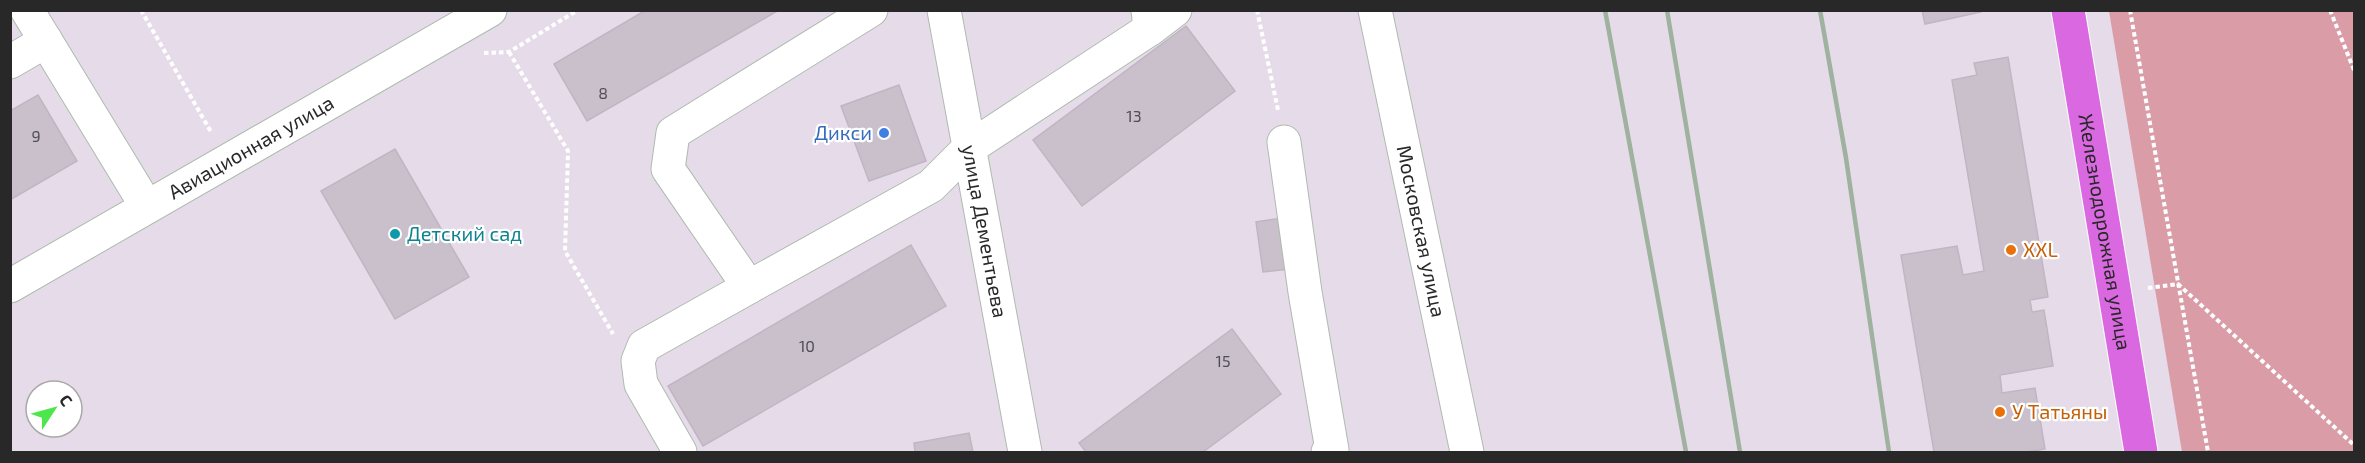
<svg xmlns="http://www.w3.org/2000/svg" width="2365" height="463" viewBox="0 0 2365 463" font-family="'Exo 2',sans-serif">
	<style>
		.green { fill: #da9da7 }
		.building { fill: #c9c0cc; stroke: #c1b5c4; stroke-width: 1.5 }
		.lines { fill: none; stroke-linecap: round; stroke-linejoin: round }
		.minor-casing { stroke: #afbbaf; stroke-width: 35 }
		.major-casing { stroke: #fff; stroke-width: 35 }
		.path { stroke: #fff; stroke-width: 4; stroke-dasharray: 4.5 3; stroke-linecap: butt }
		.minor { stroke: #fff; stroke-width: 33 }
		.major { stroke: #da69e1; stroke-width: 33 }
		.rail { stroke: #9fb19f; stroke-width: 4.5 }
		.shop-dot { fill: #3f7fe0; stroke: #fff; stroke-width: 2 }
		.culture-dot { fill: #0f9aa8; stroke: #fff; stroke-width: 2 }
		.food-dot { fill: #e8710a; stroke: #fff; stroke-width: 2 }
		.labels { text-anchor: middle; stroke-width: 4.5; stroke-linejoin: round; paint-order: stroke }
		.number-label { font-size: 16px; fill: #504e51 }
		.shop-label { font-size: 20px; fill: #366cbe; stroke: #fff; text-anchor: end }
		.street-label { font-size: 20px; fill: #282828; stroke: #fff }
		.culture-label { font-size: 20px; fill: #0d838f; stroke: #fff; text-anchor: start }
		.food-label { font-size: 20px; fill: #c56008; stroke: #fff; text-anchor: start }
	</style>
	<rect width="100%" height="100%" fill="#e6dbe9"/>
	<polygon class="green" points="2109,11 2354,11 2354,452 2182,452"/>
	<g class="building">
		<polygon points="646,10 779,10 587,121 554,64"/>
		<polygon points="1922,10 1980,10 1981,12 1925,24"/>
		<polygon points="1186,26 1235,91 1082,206 1033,140"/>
		<polygon points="2008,57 2048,297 2030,300 2032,312 2044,310 2053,366 2000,375 2002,393 2035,388 2045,449 2027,452 1934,452 1901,255 1957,246 1963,275 1984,271 1952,80 1977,75 1974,63"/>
		<polygon points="899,85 926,161 869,181 841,106"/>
		<polygon points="38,95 77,161 10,200 10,111"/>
		<polygon points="395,149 469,277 395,319 321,191"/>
		<polygon points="1282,218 1289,269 1263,272 1256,222"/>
		<polygon points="911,245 946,306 703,446 668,386"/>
		<polygon points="1232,329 1281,394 1203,452 1086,452 1079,443"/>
		<polygon points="969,433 973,452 915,452 914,443"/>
	</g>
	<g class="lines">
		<g class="minor-casing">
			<g id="minor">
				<polyline points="27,10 147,207"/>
				<polyline points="871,10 673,133 668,169 749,287 931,186 969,148 1150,29 1148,10"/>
				<path id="s1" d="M944,10L1025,452"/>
				<path id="s2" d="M1375,10L1467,452"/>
				<polyline points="1150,29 1175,10"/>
				<polyline points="10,62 46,41"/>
				<polyline points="1284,142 1305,292 1332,450 1328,452"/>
				<path id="s3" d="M10,286L490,10"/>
				<polyline points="680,452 641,384 638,361 644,346 749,287"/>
			</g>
		</g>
		<g class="major-casing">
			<g id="major">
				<path id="s4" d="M2068,10L2141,452"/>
			</g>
		</g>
		<g class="path">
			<polyline points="141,10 211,132"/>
			<polyline points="1257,10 1278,110"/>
			<polyline points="2130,10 2208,452"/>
			<polyline points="2330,10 2354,70"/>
			<polyline points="509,52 568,151 565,251 613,334"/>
			<polyline points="484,53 509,52 578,10"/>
			<polyline points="2148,288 2178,284 2354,445"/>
		</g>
		<use href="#minor" class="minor"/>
		<use href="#major" class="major"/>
		<g class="rail">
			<polyline points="1605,10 1686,452"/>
			<polyline points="1667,10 1740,452"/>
			<polyline points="1820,10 1846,158 1889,452"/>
		</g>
	</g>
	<circle class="shop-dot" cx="884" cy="133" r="6"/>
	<circle class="culture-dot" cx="395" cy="234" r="6"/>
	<g class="food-dot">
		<circle cx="2011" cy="250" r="6"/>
		<circle cx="2000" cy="412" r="6"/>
	</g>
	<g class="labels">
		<g class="number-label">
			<text x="603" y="99">8</text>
			<text x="1134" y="122">13</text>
			<text x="36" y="142">9</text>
			<text x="807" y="352">10</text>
			<text x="1223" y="367">15</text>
		</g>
		<g class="shop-label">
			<text x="872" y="140">Дикси</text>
		</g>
		<g class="street-label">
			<text dy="7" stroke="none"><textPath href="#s3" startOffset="278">Авиационная улица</textPath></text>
			<text dy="7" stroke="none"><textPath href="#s1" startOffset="225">улица Дементьева</textPath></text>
			<text dy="7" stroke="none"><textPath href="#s4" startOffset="225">Железнодорожная улица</textPath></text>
			<text dy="7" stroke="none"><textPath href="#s2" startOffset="226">Московская улица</textPath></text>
		</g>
		<g class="culture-label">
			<text x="407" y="241">Детский сад</text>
		</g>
		<g class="food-label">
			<text x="2023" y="257">XXL</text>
			<text x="2012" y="419">У Татьяны</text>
		</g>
	</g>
	<rect width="2365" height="463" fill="none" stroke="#282828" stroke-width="24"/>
	<g transform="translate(54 409) rotate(54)"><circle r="28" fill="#ffffff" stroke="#a9a9a9" stroke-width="1.5"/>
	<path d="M0-4.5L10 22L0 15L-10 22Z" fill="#4de64c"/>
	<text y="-9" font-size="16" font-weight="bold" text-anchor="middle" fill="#282828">С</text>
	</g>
</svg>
